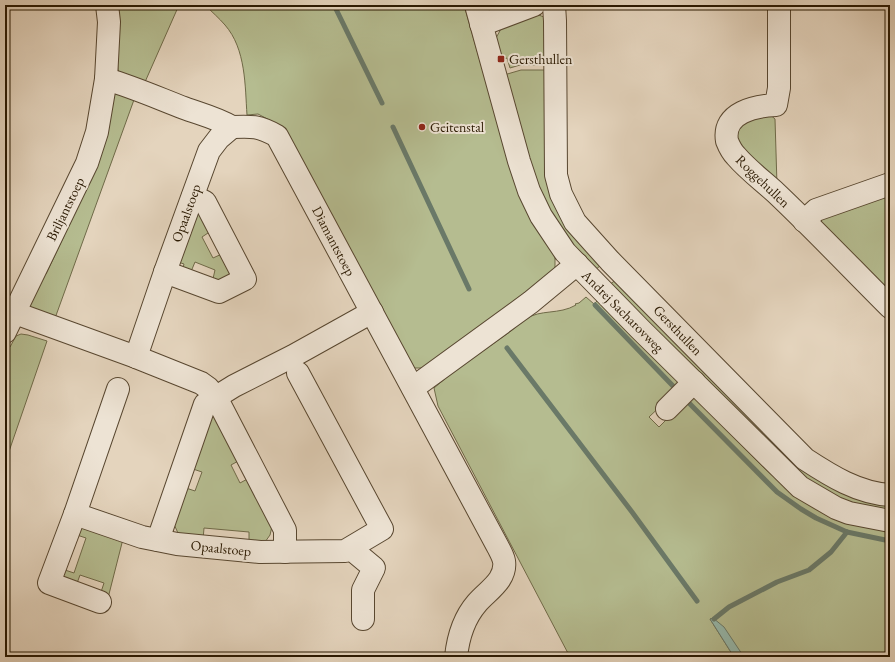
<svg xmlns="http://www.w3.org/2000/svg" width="895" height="662" viewBox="0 0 895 662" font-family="'EB Garamond',serif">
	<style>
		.green { fill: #b5bc90; stroke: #6f6a48 }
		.water { fill: #96b9ac; stroke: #6a7968 }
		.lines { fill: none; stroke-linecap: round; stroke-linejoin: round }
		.stream { stroke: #6a7968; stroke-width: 5 }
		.minor-casing { stroke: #584730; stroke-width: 24 }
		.minor { stroke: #ede3d4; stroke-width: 22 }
		.poi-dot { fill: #8f2418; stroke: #ede3d4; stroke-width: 1.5 }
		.labels { text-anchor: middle; stroke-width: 4; stroke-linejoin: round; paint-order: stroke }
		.poi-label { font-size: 14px; fill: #291801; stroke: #ede3d4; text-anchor: start }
		.street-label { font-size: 14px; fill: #291801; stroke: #ede3d4 }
	</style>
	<rect width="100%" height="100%" fill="#e4d4bd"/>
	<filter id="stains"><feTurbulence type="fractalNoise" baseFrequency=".005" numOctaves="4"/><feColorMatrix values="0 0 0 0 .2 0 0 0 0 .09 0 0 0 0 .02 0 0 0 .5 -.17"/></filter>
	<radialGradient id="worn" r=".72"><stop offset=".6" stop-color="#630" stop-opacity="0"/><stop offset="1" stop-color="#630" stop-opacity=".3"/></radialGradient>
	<g class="green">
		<polygon points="112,5 179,5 145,82 121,73 118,70"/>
		<path d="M205,5H464L512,173L555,255V268L551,273L428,366L421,368H413L275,123L258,114L247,115C245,86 246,49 225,25C219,18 212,12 205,5Z"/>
		<polygon points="536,14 544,17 547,21 549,65 520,65 510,68 507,58 500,60 496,38 502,27"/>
		<polygon points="521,70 549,70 549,157 601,265 594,271 581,258 541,196 504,75"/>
		<polygon points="115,91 135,97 54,321 36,313 28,306 39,274 46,274 64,236 61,229 102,138 107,135"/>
		<path d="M767,112L775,119L777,185C764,172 731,147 737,127Z"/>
		<polygon points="890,191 890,298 820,225 822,218"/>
		<polygon points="197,210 214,229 202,237 213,258 224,253 234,275 212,283 215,270 195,262 190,274 182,271 184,264 178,262"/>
		<polygon points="617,279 807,470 890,503 890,512 843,502 806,480 609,285"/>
		<path d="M586,297L594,304L597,301L633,337L686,385L668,399L649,417L659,427L679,407L690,393L763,467L793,494L890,531V657H744L713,618L710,619L734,657H570L438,406L434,388L453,372L511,331L525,319H526C540,309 559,315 576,305L575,304L579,303Z"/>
		<polygon points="21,334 28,335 47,341 5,463 5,375 9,367 5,365 5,349 10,347 16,336"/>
		<polygon points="213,412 242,459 231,465 240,483 251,477 273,522 270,535 265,542 249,545 249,532 204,528 203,540 178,533 172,520 183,487 195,491 202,472 190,468"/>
		<polygon points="82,526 123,539 108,598 100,595 104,583 80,575 76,586 62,579 62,569 74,573 86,538 74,534"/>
	</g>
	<polygon class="water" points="713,618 724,627 744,657 734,657 710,619"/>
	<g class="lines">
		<g class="stream">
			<polyline points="334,5 382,103"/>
			<polyline points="393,127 469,289"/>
			<polyline points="595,305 673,386"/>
			<polyline points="507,348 632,512 697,601"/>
			<polyline points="689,403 777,492 801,509 816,518 847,532 890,541"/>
			<polyline points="714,619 729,607 777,582 809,570 831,552 847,532"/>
		</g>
		<g class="minor-casing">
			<g id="minor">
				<polyline points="476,5 519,161 529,191 541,216 565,252 640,329 800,487 836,508 849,513 890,521"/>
				<path d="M554,5L555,21L556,175L561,194L575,222L610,261L805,459C831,476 858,493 890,495"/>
				<path d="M779,5V88L776,105C756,106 722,112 727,141C729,146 732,152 736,156C748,170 763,181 776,193C815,230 852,269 890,307"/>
				<polyline points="481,24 489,22 534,5"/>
				<path d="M106,79C133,87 158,98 184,108C200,114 217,118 232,127L219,138L209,151L165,272L136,357"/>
				<path d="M232,127C253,126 259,126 277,136L498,547C500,551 503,556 504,561C507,580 487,591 477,603C464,618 458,638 456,657"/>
				<polyline points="804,221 816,210 890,184"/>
				<polyline points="165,272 219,292 245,279 205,202 193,196"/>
				<polyline points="15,313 136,357 201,383 208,388 216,397 285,530 285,552"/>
				<polyline points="5,332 87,163 97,132 106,79 109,22 107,5"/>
				<polyline points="413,388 531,302 577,264"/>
				<polyline points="667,409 694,382"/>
				<polyline points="75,514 142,537 177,544 260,552 345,551 382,529 298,373"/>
				<polyline points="158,540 205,404 234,386 293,356 372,312"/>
				<polyline points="353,547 356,553 374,568 363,590 363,619"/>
				<polyline points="100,602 49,583 75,514 118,389"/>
			</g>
		</g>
		<use href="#minor" class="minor"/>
	</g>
	<g class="poi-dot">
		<rect x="497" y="55" width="8" height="8" rx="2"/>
		<circle cx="422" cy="127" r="4"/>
	</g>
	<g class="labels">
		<g class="poi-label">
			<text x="509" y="64">Gersthullen</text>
			<text x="430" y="132">Geitenstal</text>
		</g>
		<g class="street-label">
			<text transform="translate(763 181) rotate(44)" y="5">Roggehullen</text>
			<text transform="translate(65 209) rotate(-64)" y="5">Briljantstoep</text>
			<text transform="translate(186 213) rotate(-70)" y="5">Opaalstoep</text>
			<text transform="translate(334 241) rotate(62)" y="5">Diamantstoep</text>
			<text transform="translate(623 311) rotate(45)" y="5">Andrej Sacharovweg</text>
			<text transform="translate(678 330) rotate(46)" y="5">Gersthullen</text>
			<text transform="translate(221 548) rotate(6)" y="5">Opaalstoep</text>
		</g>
	</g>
	<rect width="895" height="662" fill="none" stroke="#e4d4bd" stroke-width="20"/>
	<rect x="6" y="6" width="883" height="650" fill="none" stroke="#291801" stroke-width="2"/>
	<rect x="10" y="10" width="875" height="642" fill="none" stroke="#291801"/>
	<rect width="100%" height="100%" filter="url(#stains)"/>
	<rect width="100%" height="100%" fill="url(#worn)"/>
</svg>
